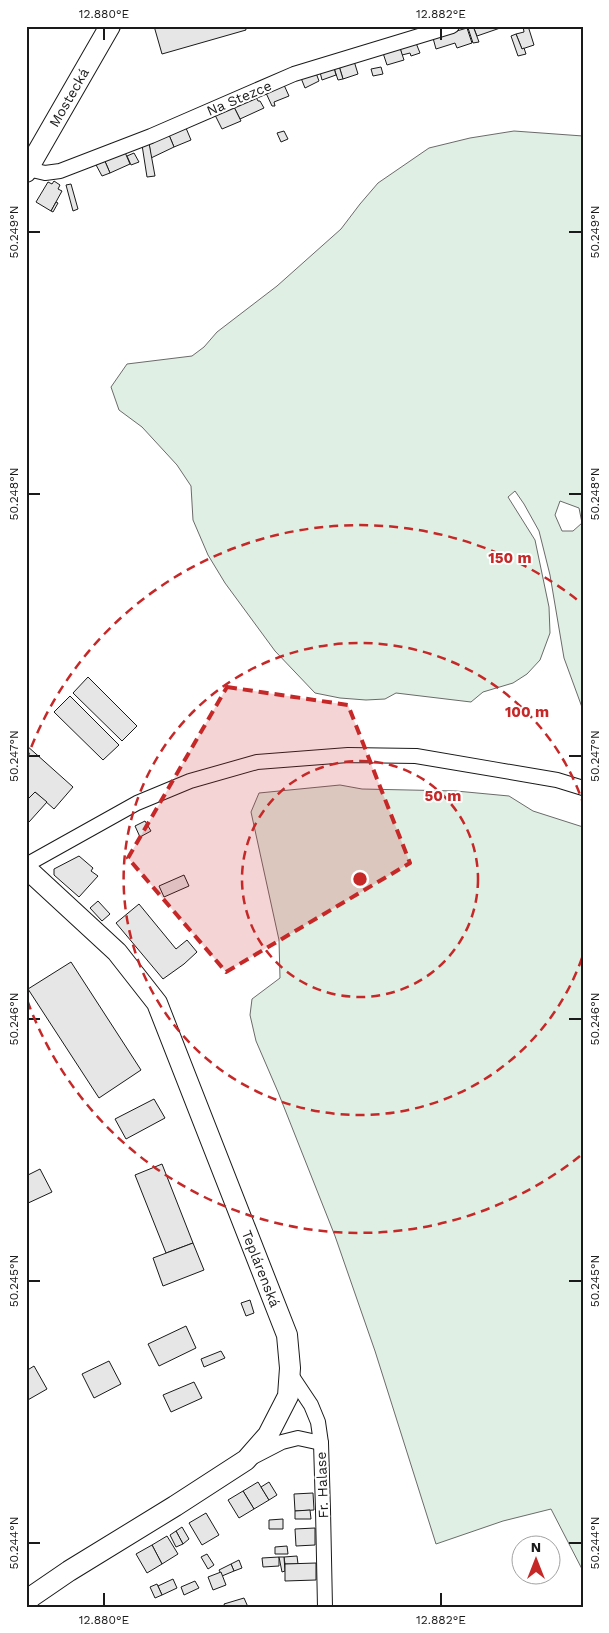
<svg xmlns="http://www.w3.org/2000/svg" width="609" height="1633" viewBox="0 0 609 1633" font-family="'Work Sans',sans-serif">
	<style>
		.green { fill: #e0efe3; stroke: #6a6a6a; fill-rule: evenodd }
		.building { fill: #e6e6e6; stroke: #1a1a1a }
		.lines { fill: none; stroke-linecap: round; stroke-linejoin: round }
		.street-casing { stroke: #1a1a1a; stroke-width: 16 }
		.secondary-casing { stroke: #1a1a1a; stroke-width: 22 }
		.street { stroke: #fff; stroke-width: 14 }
		.secondary { stroke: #fff; stroke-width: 20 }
		.marked { fill: #c62828; fill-opacity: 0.2; stroke: #c62828; stroke-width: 4; stroke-dasharray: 10 6; stroke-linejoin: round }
		.ticks { fill: none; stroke: #1a1a1a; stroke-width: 2 }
		.ring { fill: none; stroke: #c62828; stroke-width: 2.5; stroke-dasharray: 9 6 }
		.labels { text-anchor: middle; stroke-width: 4; stroke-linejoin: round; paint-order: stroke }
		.street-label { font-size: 14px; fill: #1a1a1a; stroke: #fff }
		.centre { fill: #c62828; stroke: #fff; stroke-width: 2.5 }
		.ring-label { font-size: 15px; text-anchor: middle; font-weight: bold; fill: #c62828; stroke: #fff; stroke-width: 4; stroke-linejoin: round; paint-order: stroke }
		.neatline { fill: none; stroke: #1a1a1a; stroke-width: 2 }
		.ticks-label { font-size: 12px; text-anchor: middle; fill: #1a1a1a }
	</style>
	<rect width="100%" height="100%" fill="#fff"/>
	<g class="green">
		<path d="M514,131L583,136V710L564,658L550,575L539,531L524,504L515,491L508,497L535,540L549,607L550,633L540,660L527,674L513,683L483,692L471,702L396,693L385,699L366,700L340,698L315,693L275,651L225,583L208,555L193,520L191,486L177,465L142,427L119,410L111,387L127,364L192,356L204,347L217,332L277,286L341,229L360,204L378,183L429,148L470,138ZM560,501L579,508L582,523L573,531H562L555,515Z"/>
		<polygon points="340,785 362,789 456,791 509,796 533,811 583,827 583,1571 551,1509 503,1521 436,1544 375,1351 335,1236 278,1092 256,1041 250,1015 252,999 280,978 279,940 251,812 259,793"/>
	</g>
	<g class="building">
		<polygon points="154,26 245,26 246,30 162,54"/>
		<polygon points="473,26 506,26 477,36"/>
		<polygon points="473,26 479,42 473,43 468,28"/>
		<polygon points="523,26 528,26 534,45 522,49 516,34 524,32"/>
		<polygon points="467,28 472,43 457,48 455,43 436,49 433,38"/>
		<polygon points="516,34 522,49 524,48 526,54 518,56 511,36"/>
		<polygon points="416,43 420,53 411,56 410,53 402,55 400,48"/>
		<polygon points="400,48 404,60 387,65 383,53"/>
		<polygon points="354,61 358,74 343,79 339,66"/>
		<polygon points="339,66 343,79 338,80 334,68"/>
		<polygon points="381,67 383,74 373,76 371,69"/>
		<polygon points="334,68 336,75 322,80 320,72"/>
		<polygon points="316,73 319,81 305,88 301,78"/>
		<polygon points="284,85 289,96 274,102 275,106 272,106 266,93"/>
		<polygon points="256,97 258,101 260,101 264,108 240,119 234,107"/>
		<polygon points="234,107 241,121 222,129 215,115"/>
		<polygon points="186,128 191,140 174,147 169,135"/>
		<polygon points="284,131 288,139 281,142 277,133"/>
		<polygon points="169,135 174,147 151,158 149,143"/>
		<polygon points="149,143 155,176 147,177 142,145"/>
		<polygon points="124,150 130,164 110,173 104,159"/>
		<polygon points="134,153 139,162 131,165 127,156"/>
		<polygon points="104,159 110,173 102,176 95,163"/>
		<polygon points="54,181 60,185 58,189 62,191 51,211 36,202 48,182 52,184"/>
		<polygon points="71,184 78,209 73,211 66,185"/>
		<polygon points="56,202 58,203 53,212 51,211"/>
		<polygon points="88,677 137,726 122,741 73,693"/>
		<polygon points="70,696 119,745 103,760 54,712"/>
		<polygon points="26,745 73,787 54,809 35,792 26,801"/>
		<polygon points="35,792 47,802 29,822 26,819 26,801"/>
		<polygon points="145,821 151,831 140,837 135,826"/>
		<polygon points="79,856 93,868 91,871 98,876 79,897 54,875 54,869"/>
		<polygon points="184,875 189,886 164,897 159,886"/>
		<polygon points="98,901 110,914 102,921 90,908"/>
		<polygon points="139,904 176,949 187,940 197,952 184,964 163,979 116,923"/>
		<polygon points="71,962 141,1070 99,1098 28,989"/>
		<polygon points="154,1099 165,1118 126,1139 115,1119"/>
		<polygon points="162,1164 193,1243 166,1253 135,1175"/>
		<polygon points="40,1169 52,1192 26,1204 26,1176"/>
		<polygon points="193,1243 204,1270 163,1286 153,1258"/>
		<polygon points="250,1300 254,1313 246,1316 241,1303"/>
		<polygon points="186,1326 196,1348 159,1366 148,1344"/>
		<polygon points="221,1351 225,1358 204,1367 201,1359"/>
		<polygon points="109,1361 121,1384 94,1398 82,1374"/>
		<polygon points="34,1366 47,1389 26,1401 26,1371"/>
		<polygon points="194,1382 202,1398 171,1412 163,1395"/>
		<polygon points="258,1482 269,1500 254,1509 243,1491"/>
		<polygon points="269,1482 277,1495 269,1500 261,1487"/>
		<polygon points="243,1491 254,1509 239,1518 228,1500"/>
		<polygon points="313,1493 314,1510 295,1511 294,1494"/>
		<polygon points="310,1510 311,1519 295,1519 295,1511"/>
		<polygon points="206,1513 219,1535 202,1545 189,1523"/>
		<polygon points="283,1519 283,1529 269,1529 269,1520"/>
		<polygon points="182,1527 189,1539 183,1544 176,1531"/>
		<polygon points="315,1528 315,1545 296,1546 295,1529"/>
		<polygon points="176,1531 183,1544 176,1547 170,1535"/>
		<polygon points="167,1536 178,1554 162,1564 152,1545"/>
		<polygon points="152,1545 162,1564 147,1573 136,1554"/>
		<polygon points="287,1546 288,1554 275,1554 275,1547"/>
		<polygon points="207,1554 214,1565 208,1569 201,1557"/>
		<polygon points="297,1556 298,1564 285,1564 284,1557"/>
		<polygon points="279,1557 279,1566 263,1567 262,1558"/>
		<polygon points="279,1557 284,1557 285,1571 282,1572"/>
		<polygon points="239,1560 242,1568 234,1571 231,1564"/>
		<polygon points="316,1563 316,1580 285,1581 285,1564"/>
		<polygon points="231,1564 234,1571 222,1576 219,1570"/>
		<polygon points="221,1572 226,1585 213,1590 208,1577"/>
		<polygon points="173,1579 177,1588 162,1595 158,1586"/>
		<polygon points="195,1581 199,1588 184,1595 181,1587"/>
		<polygon points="157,1584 162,1595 155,1598 150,1587"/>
		<polygon points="244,1598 248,1607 225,1607 224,1604"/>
	</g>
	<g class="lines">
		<g class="street-casing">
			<g id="street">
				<polyline points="28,169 45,173 60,171 151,136 294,74 452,26"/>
				<polyline points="26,865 137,803 190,781 257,762 348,755 416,756 557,780 583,788"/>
				<polyline points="289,1372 311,1405 318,1422 321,1443 323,1510 325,1607"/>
				<polyline points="253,1457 282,1442 298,1438 321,1443"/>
			</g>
		</g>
		<g class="secondary-casing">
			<g id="secondary">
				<path id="s1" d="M26,172L110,26"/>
				<path id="s2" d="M26,868L117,952L157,1003L287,1335L290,1368L288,1396L268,1435L246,1460L175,1506L69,1571L31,1597L26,1604"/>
			</g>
		</g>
		<use href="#street" class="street"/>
		<use href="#secondary" class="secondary"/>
	</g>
	<path class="marked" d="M227,687L348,705L410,863L226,972L128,858Z"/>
	<path class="ticks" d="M104,28V40M441,28V40M28,232H40M569,232H582M28,494H40M569,494H582M28,756H40M569,756H582M28,1019H40M569,1019H582M28,1281H40M569,1281H582M28,1543H40M569,1543H582M104,1593V1606M441,1593V1606"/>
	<g class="ring">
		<circle cx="360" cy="879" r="118"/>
		<path d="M582 958A236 236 0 1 1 582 800"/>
		<path d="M580 1156A354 354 0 0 1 26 997M26 761A354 354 0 0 1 580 602"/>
	</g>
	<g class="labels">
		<g class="street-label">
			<text dy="5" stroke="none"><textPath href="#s1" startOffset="86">Mostecká</textPath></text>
			<text transform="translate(239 98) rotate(-23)" y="5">Na Stezce</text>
			<text dy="5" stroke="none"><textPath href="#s2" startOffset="474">Teplárenská</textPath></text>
			<text transform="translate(322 1485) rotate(-92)" y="5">Fr. Halase</text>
		</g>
	</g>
	<circle cx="360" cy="879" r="8" class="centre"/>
	<g class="ring-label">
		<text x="510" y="563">150 m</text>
		<text x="527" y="717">100 m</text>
		<text x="443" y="801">50 m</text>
	</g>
	<rect width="609" height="1633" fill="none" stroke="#ffffff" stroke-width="55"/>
	<g transform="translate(536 1560)"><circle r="24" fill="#ffffff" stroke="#a3a3a3"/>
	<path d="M0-4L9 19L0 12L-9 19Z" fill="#c62828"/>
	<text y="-8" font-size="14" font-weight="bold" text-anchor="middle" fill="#1a1a1a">N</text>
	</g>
	<rect x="28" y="28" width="554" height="1578" class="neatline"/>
	<g class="ticks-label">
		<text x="104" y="18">12.880°E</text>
		<text x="441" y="18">12.882°E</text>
		<text transform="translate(14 232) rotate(-90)" y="4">50.249°N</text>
		<text transform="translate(595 232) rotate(-90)" y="4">50.249°N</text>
		<text transform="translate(14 494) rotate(-90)" y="4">50.248°N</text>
		<text transform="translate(595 494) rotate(-90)" y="4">50.248°N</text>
		<text transform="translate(14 756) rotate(-90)" y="4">50.247°N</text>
		<text transform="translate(595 756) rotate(-90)" y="4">50.247°N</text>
		<text transform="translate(14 1019) rotate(-90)" y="4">50.246°N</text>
		<text transform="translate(595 1019) rotate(-90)" y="4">50.246°N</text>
		<text transform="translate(14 1281) rotate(-90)" y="4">50.245°N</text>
		<text transform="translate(595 1281) rotate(-90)" y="4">50.245°N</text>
		<text transform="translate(14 1543) rotate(-90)" y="4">50.244°N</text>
		<text transform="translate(595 1543) rotate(-90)" y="4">50.244°N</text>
		<text x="104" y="1624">12.880°E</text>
		<text x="441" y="1624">12.882°E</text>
	</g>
</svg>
